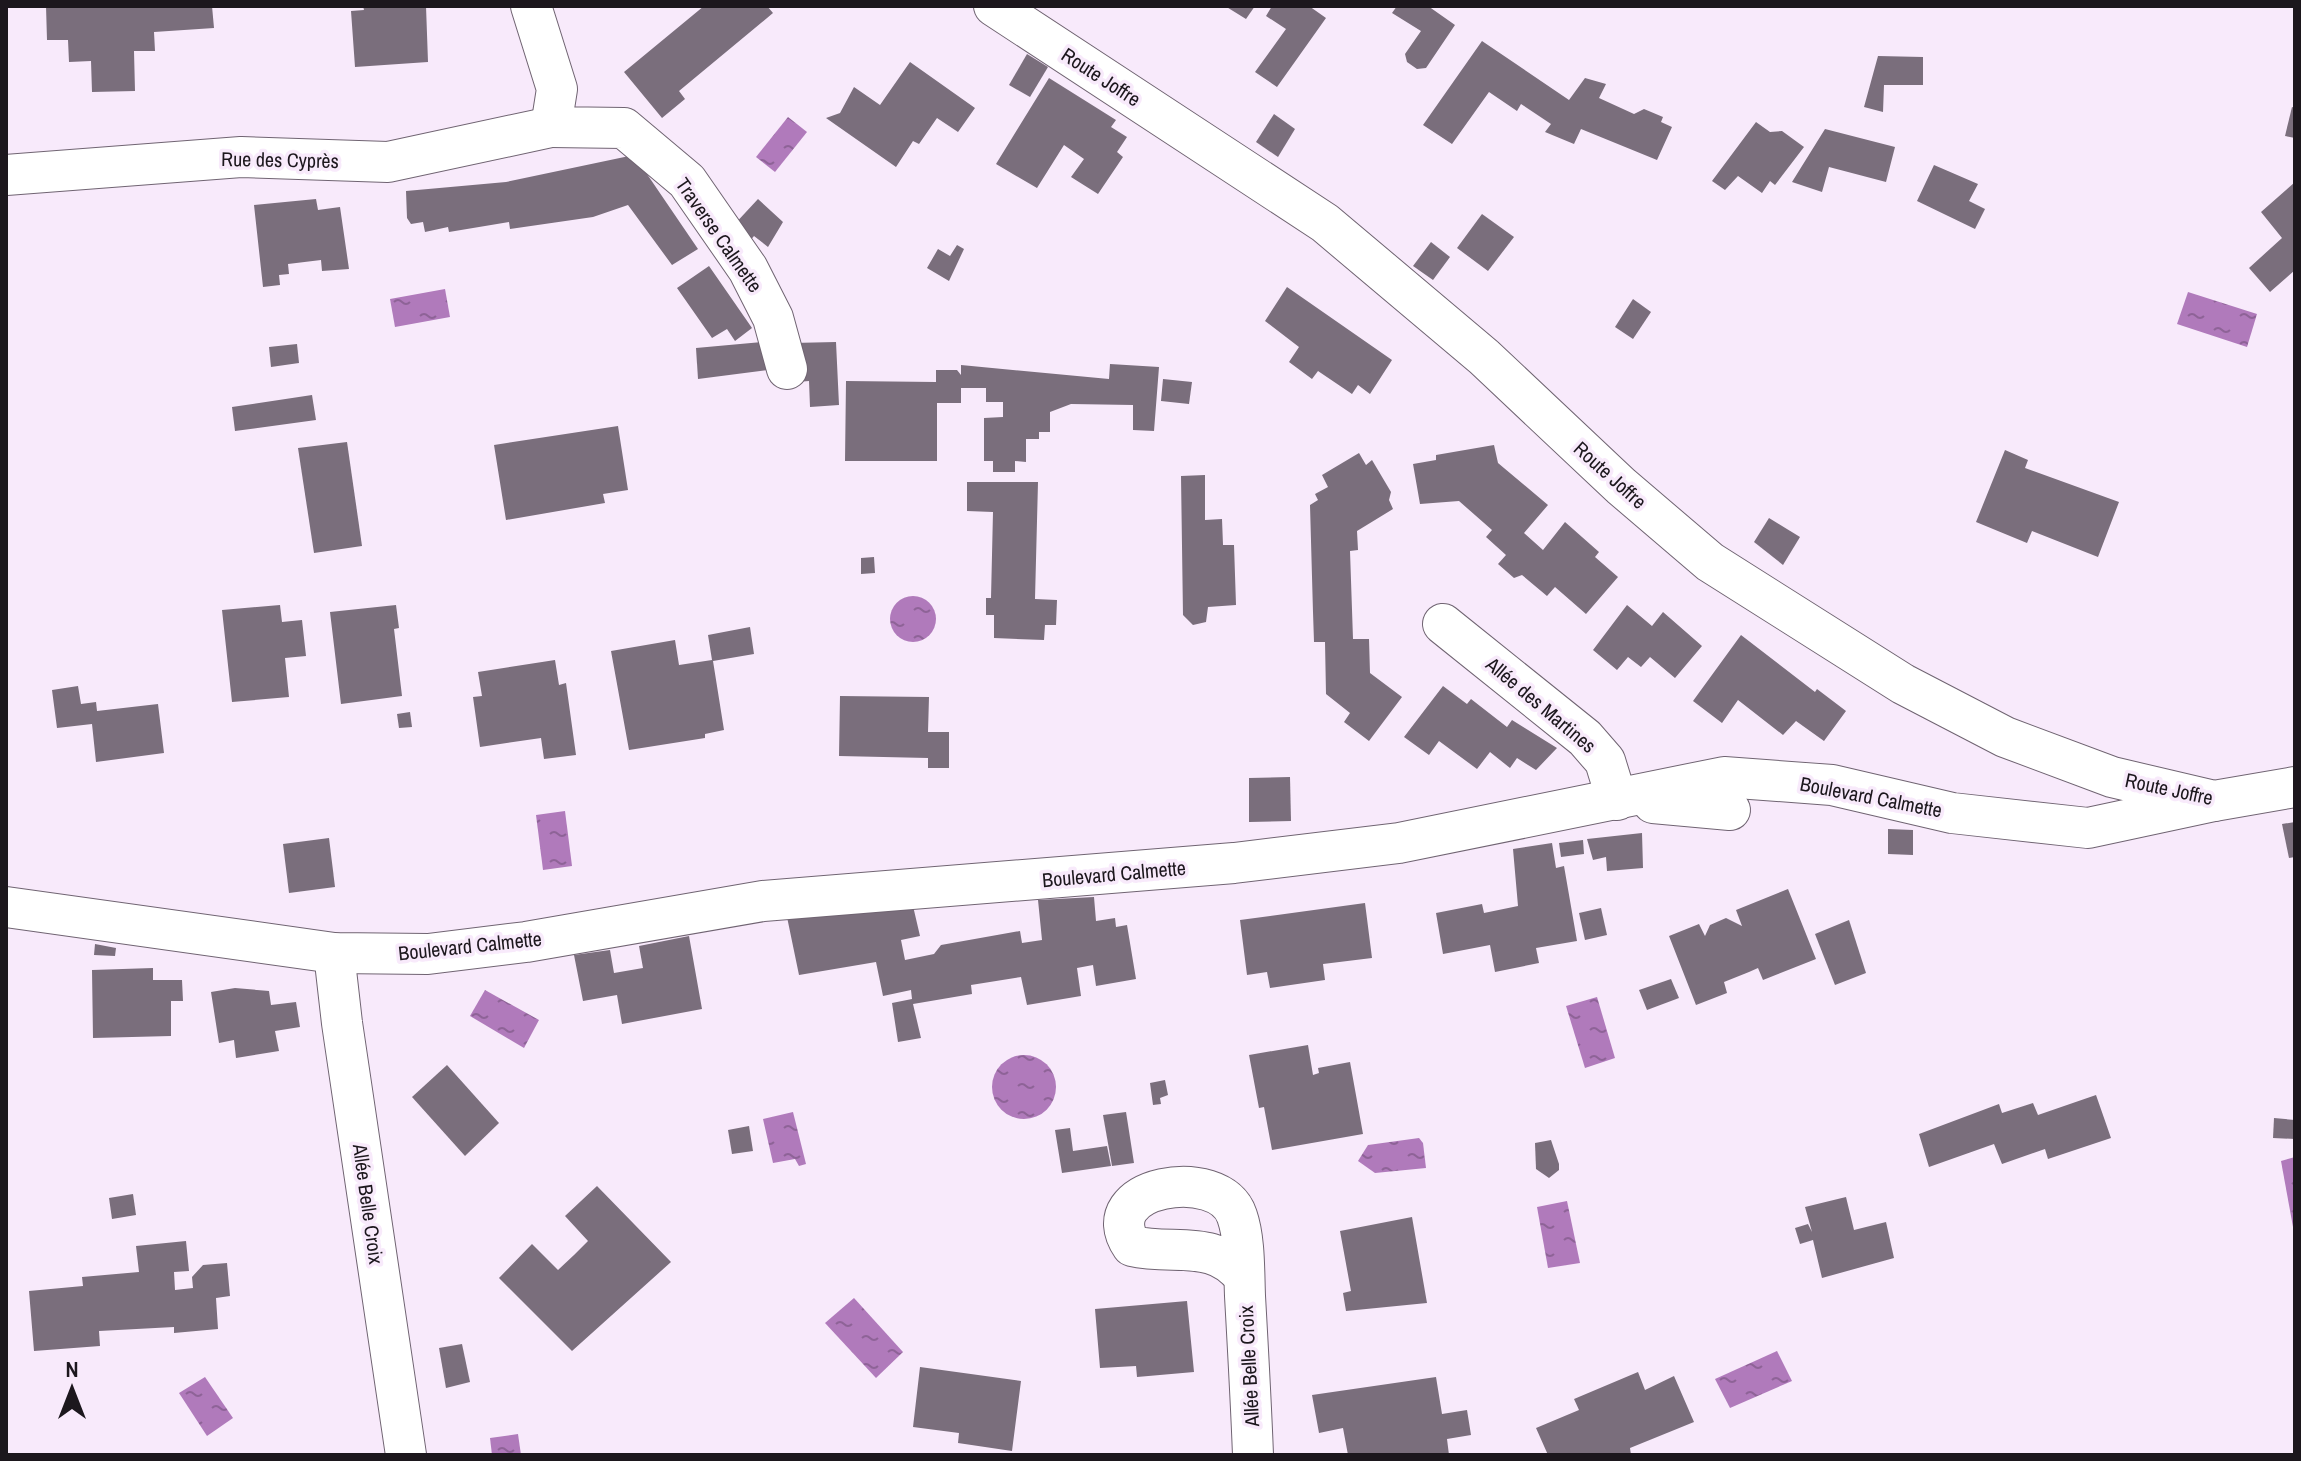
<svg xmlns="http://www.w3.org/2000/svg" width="2301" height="1461" viewBox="0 0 2301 1461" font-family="'Archivo Narrow',sans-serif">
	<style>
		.water { fill: url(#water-ripples) }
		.building { fill: #7a6e7c }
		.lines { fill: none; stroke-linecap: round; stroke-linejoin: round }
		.street-casing { stroke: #706472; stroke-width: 42 }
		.street { stroke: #fff; stroke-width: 40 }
		.labels { text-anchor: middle; stroke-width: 7; stroke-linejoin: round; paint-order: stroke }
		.street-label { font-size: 20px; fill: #1c171d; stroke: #f8eafb }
	</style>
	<defs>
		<pattern id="water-ripples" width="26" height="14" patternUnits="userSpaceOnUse" patternTransform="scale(2)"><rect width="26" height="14" fill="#b07abb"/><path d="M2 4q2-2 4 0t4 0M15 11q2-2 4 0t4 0" fill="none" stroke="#8e6397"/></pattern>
	</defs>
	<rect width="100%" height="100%" fill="#f8eafb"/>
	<g class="water">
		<polygon points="788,117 807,132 775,172 756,157"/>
		<polygon points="445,289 450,317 395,327 390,299"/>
		<polygon points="2188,292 2257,314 2247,347 2177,324"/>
		<circle cx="913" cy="619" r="23"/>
		<polygon points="565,811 572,866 543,870 536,815"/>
		<polygon points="485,990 539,1020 524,1048 470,1016"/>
		<polygon points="1597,997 1615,1058 1585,1068 1566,1006"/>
		<circle cx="1024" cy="1087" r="32"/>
		<polygon points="793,1112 806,1164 799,1166 795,1159 773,1163 763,1119"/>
		<polygon points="1419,1138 1423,1143 1426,1168 1375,1173 1358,1161 1368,1145"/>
		<polygon points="2295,1157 2295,1238 2281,1161"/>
		<polygon points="1567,1201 1580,1263 1548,1268 1537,1207"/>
		<polygon points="854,1298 903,1352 876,1378 825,1323"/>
		<polygon points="1777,1351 1792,1381 1730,1408 1715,1379"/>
		<polygon points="205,1377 233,1418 207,1436 179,1393"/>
		<polygon points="518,1434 521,1455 492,1455 490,1438"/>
	</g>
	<g class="building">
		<polygon points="46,6 212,6 214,28 154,32 155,51 134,51 135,91 92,92 91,61 69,62 68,40 47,40"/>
		<polygon points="363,6 426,6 428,62 355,67 351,11 364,10"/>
		<polygon points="704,6 767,6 773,13 679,91 685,99 662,118 624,72"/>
		<polygon points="1225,6 1255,6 1246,19"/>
		<polygon points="1272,6 1309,6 1326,18 1277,87 1255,72 1286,29 1266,16"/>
		<polygon points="1397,6 1428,6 1455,25 1426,68 1417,69 1407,62 1405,54 1421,31 1392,13"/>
		<polygon points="1482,41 1569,100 1585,78 1606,84 1599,98 1634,114 1644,109 1663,117 1661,122 1672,127 1657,160 1581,129 1574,144 1545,132 1551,124 1521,104 1517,111 1489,92 1452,144 1423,125"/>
		<polygon points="1027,54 1048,67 1030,97 1009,85"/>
		<polygon points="1878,56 1923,57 1923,85 1884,85 1883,112 1864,107"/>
		<polygon points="910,62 975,108 958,132 937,118 919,144 913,141 896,167 826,118 840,113 854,87 880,105"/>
		<polygon points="1049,78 1116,120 1111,127 1127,137 1117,152 1123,157 1098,194 1071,177 1084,159 1064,145 1037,188 996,164"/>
		<polygon points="2292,107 2295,108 2295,138 2285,136"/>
		<polygon points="1274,114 1295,129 1278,157 1256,142"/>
		<polygon points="1756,122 1770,132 1782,131 1804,147 1775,185 1770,181 1762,193 1738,176 1725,190 1712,181"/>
		<polygon points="1825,129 1895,147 1886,182 1829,167 1822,192 1792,182"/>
		<polygon points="634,155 698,249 672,265 628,205 593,217 510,229 509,222 449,232 448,227 425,232 423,222 411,224 407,218 406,191 506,182"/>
		<polygon points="1934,165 1978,184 1969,201 1985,209 1975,229 1917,201"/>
		<polygon points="2295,182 2295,270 2270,292 2249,268 2282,238 2261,212"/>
		<polygon points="316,199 318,210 340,207 349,269 322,271 321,260 288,264 289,274 279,275 280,285 263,287 254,205"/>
		<polygon points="758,199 783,222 768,247 754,236 749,242 732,227"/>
		<polygon points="1482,214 1514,237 1488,271 1457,248"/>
		<polygon points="1431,242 1450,257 1433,280 1413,266"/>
		<polygon points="957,245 964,249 949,281 927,268 938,249 950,256"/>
		<polygon points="709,266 752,328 735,341 727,329 712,338 677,288"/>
		<polygon points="1287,287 1392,360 1370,394 1358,385 1352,394 1318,371 1312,379 1289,362 1299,347 1265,321"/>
		<polygon points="1633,299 1651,312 1633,339 1615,327"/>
		<polygon points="762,342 776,369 698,379 696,348"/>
		<polygon points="836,342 839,405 810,407 809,381 797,382 792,343"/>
		<polygon points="297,344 299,363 271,367 269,347"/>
		<polygon points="1110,364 1159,367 1154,431 1133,430 1133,405 1071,404 1050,412 1050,432 1039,432 1039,439 1026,439 1026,462 1015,461 1015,472 993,472 993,461 984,461 984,418 1003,417 1003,402 986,402 986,388 961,388 961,403 937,403 937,461 845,461 846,381 936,382 936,370 957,370 961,375 961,365 1109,379"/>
		<polygon points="1163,379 1192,382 1189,404 1161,401"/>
		<polygon points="312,395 316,420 235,431 232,407"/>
		<polygon points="618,426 628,490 603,494 605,503 506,520 494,445"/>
		<polygon points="347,442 362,546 314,553 298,448"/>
		<polygon points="1494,445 1498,463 1548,505 1524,533 1543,550 1565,522 1599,552 1595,557 1618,577 1586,614 1555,587 1547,596 1522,575 1514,578 1498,564 1506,555 1486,537 1492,530 1459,501 1420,504 1413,464 1436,460 1436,455"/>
		<polygon points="2005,450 2028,460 2025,468 2119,502 2098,557 2032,531 2027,543 1976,522"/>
		<polygon points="1359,453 1366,465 1372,460 1391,492 1389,500 1393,509 1357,531 1358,550 1350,551 1353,639 1369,639 1370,673 1402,697 1369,741 1344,722 1350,713 1326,694 1325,642 1314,642 1313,612 1310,505 1318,500 1315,494 1328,487 1322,475"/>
		<polygon points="1205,475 1205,520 1222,519 1223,545 1234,545 1236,605 1208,607 1206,622 1193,625 1183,615 1181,476"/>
		<polygon points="967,482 1038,482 1035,599 1057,600 1056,625 1045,625 1044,640 994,638 994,615 986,615 986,598 991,598 993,512 967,511"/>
		<polygon points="1769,518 1800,537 1783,565 1754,542"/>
		<polygon points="874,557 875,573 861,574 861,558"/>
		<polygon points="280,605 282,622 302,620 306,656 285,658 289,697 232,702 222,610"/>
		<polygon points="396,605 399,628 394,629 402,696 341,704 330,612"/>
		<polygon points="1627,605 1652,626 1663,612 1702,646 1675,678 1650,657 1641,667 1628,657 1617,670 1593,650"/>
		<polygon points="750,627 754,654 713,661 724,730 705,734 705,738 629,750 611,651 675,640 679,665 712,660 708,635"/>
		<polygon points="1741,635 1815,692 1817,689 1846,711 1824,741 1796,721 1783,735 1738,700 1722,723 1693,701"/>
		<polygon points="555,660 559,685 566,683 576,755 544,759 541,738 480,747 473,697 482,696 478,672"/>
		<polygon points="78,686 81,704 96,702 97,711 158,704 164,753 96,762 92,724 57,728 52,690"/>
		<polygon points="1443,686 1467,704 1471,699 1507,727 1512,720 1557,748 1536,770 1517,758 1510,768 1490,752 1477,769 1439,741 1429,755 1404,737"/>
		<polygon points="840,696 929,697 928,732 949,732 949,768 928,768 928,758 839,756"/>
		<polygon points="410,712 412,727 399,728 397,714"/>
		<polygon points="1290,777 1291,821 1249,822 1249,778"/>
		<polygon points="2295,822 2295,857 2289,858 2282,824"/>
		<polygon points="1888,829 1913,830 1913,855 1888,854"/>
		<polygon points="1642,833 1643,868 1607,871 1606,857 1593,860 1587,839"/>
		<polygon points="329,838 335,887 289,893 283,844"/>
		<polygon points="1583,840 1584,854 1561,857 1559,843"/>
		<polygon points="1552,843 1556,868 1564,866 1577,941 1536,948 1539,963 1495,972 1490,945 1443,954 1436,913 1482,904 1484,913 1518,906 1513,849"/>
		<polygon points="1788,889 1816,959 1763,980 1758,968 1749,972 1724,982 1727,993 1696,1005 1669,936 1699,924 1705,936 1710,925 1726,918 1742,926 1736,910"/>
		<polygon points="1094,897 1096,921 1115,918 1116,927 1127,925 1136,979 1096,986 1093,965 1077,968 1081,996 1027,1005 1021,977 971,985 972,994 913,1004 921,1038 898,1042 892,1003 912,999 911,990 883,996 876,962 799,975 787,917 913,906 920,936 901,940 905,960 934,954 941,945 1020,931 1022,943 1042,940 1038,900"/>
		<polygon points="1365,903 1372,958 1323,964 1325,980 1270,988 1267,972 1247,975 1240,920"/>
		<polygon points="1601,908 1607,935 1585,940 1579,913"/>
		<polygon points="1849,920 1866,973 1835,985 1815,934"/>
		<polygon points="689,936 702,1009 622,1024 617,995 583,1001 574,955 610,950 614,973 643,968 639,946"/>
		<polygon points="95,944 116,948 115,956 94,955"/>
		<polygon points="153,968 153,980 182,980 183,1001 171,1001 171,1036 93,1038 92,970"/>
		<polygon points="1671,979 1679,998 1647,1010 1639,990"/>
		<polygon points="235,988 269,991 271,1005 296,1002 300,1027 275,1031 279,1051 236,1058 234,1040 219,1043 211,992"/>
		<polygon points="1308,1045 1313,1075 1319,1073 1318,1068 1350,1062 1363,1134 1272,1150 1264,1107 1259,1108 1249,1055"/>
		<polygon points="447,1065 499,1123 465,1156 412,1097"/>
		<polygon points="1165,1080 1168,1095 1160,1098 1161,1104 1153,1105 1150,1083"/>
		<polygon points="2096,1095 2111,1138 2048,1159 2045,1149 2002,1164 1994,1144 1929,1167 1919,1134 1999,1104 2002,1113 2033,1103 2038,1115"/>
		<polygon points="1126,1112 1134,1163 1112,1166 1103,1115"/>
		<polygon points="2274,1118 2295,1120 2295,1139 2273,1138"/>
		<polygon points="749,1126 753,1151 732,1154 728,1130"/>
		<polygon points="1070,1128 1073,1151 1107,1146 1111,1166 1062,1173 1055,1130"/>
		<polygon points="1551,1140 1559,1164 1559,1170 1549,1178 1536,1169 1535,1143"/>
		<polygon points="597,1186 671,1262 572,1351 499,1278 532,1244 558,1270 574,1255 588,1241 565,1216"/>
		<polygon points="133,1194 136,1215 112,1219 109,1198"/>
		<polygon points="1846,1197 1854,1230 1886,1222 1894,1258 1822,1278 1813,1240 1800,1244 1795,1228 1808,1224 1812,1232 1805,1207"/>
		<polygon points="1412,1217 1427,1303 1346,1311 1343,1293 1351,1291 1340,1231"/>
		<polygon points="186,1241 189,1271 174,1272 175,1290 193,1288 192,1277 203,1265 227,1263 230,1296 216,1298 218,1329 174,1333 174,1327 99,1331 100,1346 34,1351 29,1291 83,1286 82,1277 139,1272 136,1246"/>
		<polygon points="1187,1301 1194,1372 1137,1377 1136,1366 1100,1368 1095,1309"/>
		<polygon points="462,1344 470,1382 446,1388 439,1348"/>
		<polygon points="920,1367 1021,1381 1012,1451 958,1443 959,1433 913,1427"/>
		<polygon points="1638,1372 1645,1390 1674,1376 1694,1422 1630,1448 1631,1455 1548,1455 1536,1428 1579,1410 1574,1399"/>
		<polygon points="1436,1377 1442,1414 1467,1410 1471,1435 1447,1439 1449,1455 1348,1455 1343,1428 1319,1433 1312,1395"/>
	</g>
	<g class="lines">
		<g class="street-casing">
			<g id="street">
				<polyline points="531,6 557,89 551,127 624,128 687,181 748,269 773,318 787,369"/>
				<polyline points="994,6 1325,223 1484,357 1621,486 1710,562 1903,684 2005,737 2112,777 2214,801 2295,787"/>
				<polyline points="6,175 241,157 388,162 551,127"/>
				<polyline points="1443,624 1585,738 1605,761 1617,800"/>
				<polyline points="1653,803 1730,810"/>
				<polyline points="6,907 334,953 428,954 526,942 763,901 1234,863 1399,843 1724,777 1832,785 1952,813 2088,828 2214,801"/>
				<polyline points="334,953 342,1023 406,1455"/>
				<path d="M1244,1277C1214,1238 1175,1256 1132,1246C1091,1186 1220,1164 1237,1216C1245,1239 1244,1271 1245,1296C1248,1349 1251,1402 1253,1455"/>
			</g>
		</g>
		<use href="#street" class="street"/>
	</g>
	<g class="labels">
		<g class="street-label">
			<text transform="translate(1101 77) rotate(33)" y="7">Route Joffre</text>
			<text transform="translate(280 160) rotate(1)" y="7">Rue des Cyprès</text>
			<text transform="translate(719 235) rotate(55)" y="7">Traverse Calmette</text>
			<text transform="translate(1610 475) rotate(42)" y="7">Route Joffre</text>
			<text transform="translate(1541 705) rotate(40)" y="7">Allée des Martines</text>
			<text transform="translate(2169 789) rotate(12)" y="7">Route Joffre</text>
			<text transform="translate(1871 797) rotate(11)" y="7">Boulevard Calmette</text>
			<text transform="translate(1114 874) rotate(-5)" y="7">Boulevard Calmette</text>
			<text transform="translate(470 946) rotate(-6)" y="7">Boulevard Calmette</text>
			<text transform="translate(368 1204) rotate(82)" y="7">Allée Belle Croix</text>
			<text transform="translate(1249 1366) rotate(-93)" y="7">Allée Belle Croix</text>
		</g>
	</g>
	<rect width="2301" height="1461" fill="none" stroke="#1c171d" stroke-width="16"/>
	<g transform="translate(72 1389)" stroke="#f8eafb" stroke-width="6" paint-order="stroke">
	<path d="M0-6L14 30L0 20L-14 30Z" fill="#1c171d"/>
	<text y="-12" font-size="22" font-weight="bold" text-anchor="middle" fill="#1c171d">N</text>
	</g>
</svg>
